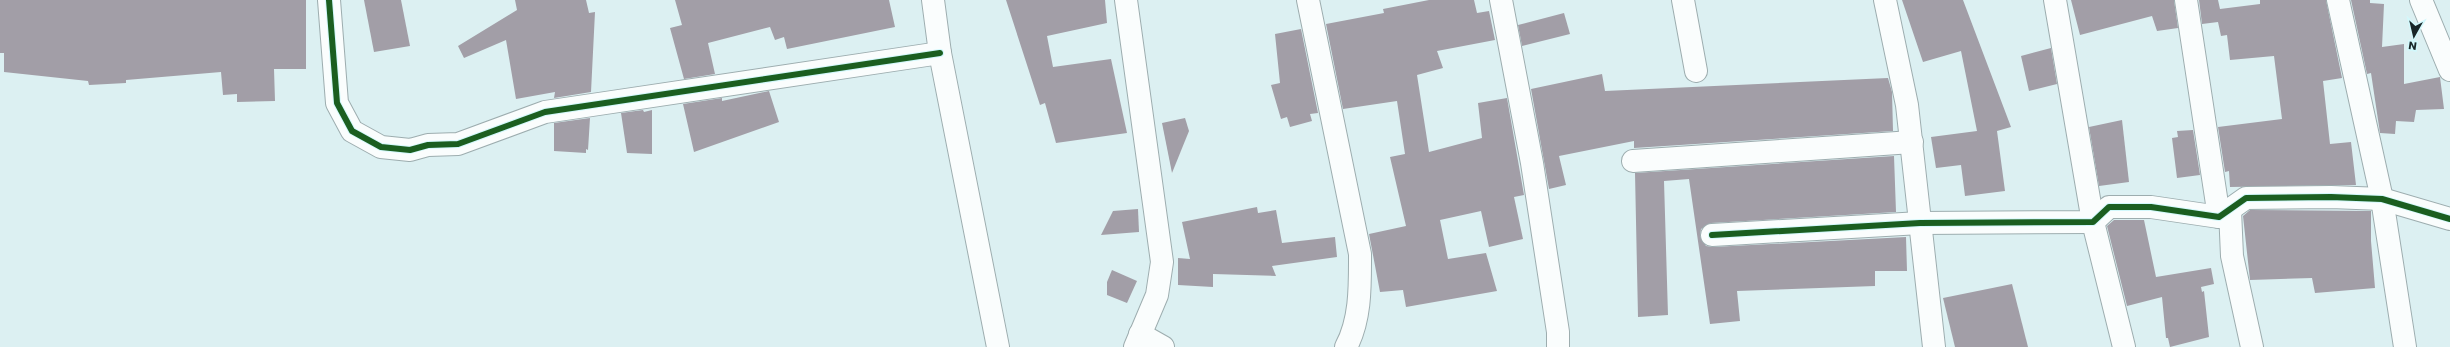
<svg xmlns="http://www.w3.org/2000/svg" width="2450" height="347" viewBox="0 0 2450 347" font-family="Poppins,sans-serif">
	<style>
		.building { fill: #a29ea7 }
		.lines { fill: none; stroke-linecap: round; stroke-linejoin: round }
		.minor-casing { stroke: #9dadaf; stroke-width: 24 }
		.minor { stroke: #fafdfd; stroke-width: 22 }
		.cycleway-casing { stroke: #d2f8fc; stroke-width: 8 }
		.cycleway { stroke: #1b5e20; stroke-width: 6 }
	</style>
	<rect width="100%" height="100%" fill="#dcf0f2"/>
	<g class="building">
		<polygon points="0,0 306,0 306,69 274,69 275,101 237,102 237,94 223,95 221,72 126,80 126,83 89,85 88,81 4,72 4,53 0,53"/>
		<polygon points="364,0 401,0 410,46 374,52"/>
		<polygon points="515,0 586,0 589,13 595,12 591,92 554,98 555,92 516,99 506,40 464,58 458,46 517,10"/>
		<polygon points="675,0 889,0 895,27 787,49 784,37 775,40 770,27 708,43 715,74 684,79 670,28 682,25"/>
		<polygon points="1006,0 1105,0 1107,23 1047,36 1053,67 1111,59 1127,133 1056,143 1045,103 1040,105"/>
		<polygon points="1429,0 1474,0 1477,13 1489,11 1495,40 1437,51 1443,68 1417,75 1429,152 1482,138 1478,103 1507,98 1524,195 1514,197 1523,239 1489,247 1481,211 1440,220 1448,259 1486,253 1497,291 1406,307 1403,290 1380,292 1369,234 1406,226 1390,157 1405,154 1397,101 1343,109 1326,24 1384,13 1383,9"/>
		<polygon points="1902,0 1963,0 2011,127 1997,131 2005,191 1965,196 1961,165 1936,168 1931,137 1977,131 1961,51 1923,62"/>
		<polygon points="2071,0 2174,0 2178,28 2157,31 2152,16 2080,35"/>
		<polygon points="2199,0 2218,0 2220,9 2260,4 2260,0 2326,0 2342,78 2323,81 2330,144 2351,142 2356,185 2230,187 2229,171 2225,172 2218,127 2282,119 2274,56 2230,60 2227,35 2221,36 2218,22 2202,24"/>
		<polygon points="2351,0 2370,0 2370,3 2384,4 2382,47 2404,44 2404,84 2440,77 2444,109 2416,110 2414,122 2396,121 2395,134 2380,133 2371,73 2367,74"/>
		<polygon points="1564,13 1570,34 1522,46 1518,25"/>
		<polygon points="1301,29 1318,113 1310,114 1312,121 1290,127 1287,117 1281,119 1271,85 1280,83 1275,34"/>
		<polygon points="2051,48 2057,84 2029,91 2021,56"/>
		<polygon points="1602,74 1605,91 1888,78 1892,92 1893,131 1634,148 1634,141 1559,156 1566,185 1549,189 1531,89"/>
		<polygon points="769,91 779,122 694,152 683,104 722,98 722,101"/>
		<polygon points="643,110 644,112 652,110 652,154 627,153 621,113"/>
		<polygon points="590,118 588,150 586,149 586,153 554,151 554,123"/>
		<polygon points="1185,118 1189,131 1172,173 1162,123"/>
		<polygon points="2122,120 2129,182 2099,186 2089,127"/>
		<polygon points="2193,130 2200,175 2177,178 2172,138 2178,137 2177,131"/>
		<polygon points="1894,156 1896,212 1711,223 1701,229 1700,236 1706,246 1713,247 1906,237 1907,271 1875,271 1875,286 1737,291 1740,321 1710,324 1689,179 1664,181 1668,315 1638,317 1635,173"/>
		<polygon points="1257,207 1258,213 1276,210 1282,243 1335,237 1337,257 1272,266 1276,276 1213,274 1213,287 1178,285 1178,258 1190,259 1182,222"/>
		<polygon points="1138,209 1139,232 1101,235 1113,211"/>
		<polygon points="2250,210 2371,211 2371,241 2375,288 2315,293 2312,278 2250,280 2243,216"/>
		<polygon points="2114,220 2144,220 2156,277 2211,268 2214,284 2201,287 2202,292 2204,291 2209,337 2170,347 2168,338 2166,338 2162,297 2127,306 2107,226"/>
		<polygon points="1112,270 1137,281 1127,303 1107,295 1107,282"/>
		<polygon points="2012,284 2028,347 1955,347 1943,298"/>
	</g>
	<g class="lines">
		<g class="minor-casing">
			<g id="minor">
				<polyline points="329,0 337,103 352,131 381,147 410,150 428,145 458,144 545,112 940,53"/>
				<polyline points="933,0 940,53 998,347"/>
				<polyline points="1126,0 1162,262 1157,295 1135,347"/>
				<path d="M1308,0L1360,254C1360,285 1361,319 1346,347"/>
				<polyline points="1501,0 1532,163 1558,332 1558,347"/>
				<polyline points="1683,0 1696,71"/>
				<polyline points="1885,0 1907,105 1934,347"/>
				<polyline points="2055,0 2093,222 2124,347"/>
				<polyline points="2186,0 2219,217"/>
				<polyline points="2338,0 2382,199 2405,347"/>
				<polyline points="2421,0 2450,70"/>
				<polyline points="1633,161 1912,142"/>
				<polyline points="2230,210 2232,256 2252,347"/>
				<polyline points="1712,235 1920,223 2093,222 2109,207 2151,207 2219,217 2246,198 2331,197 2382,199 2450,219"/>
				<polyline points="1140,334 1163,347"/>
			</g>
		</g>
		<use href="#minor" class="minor"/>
		<g class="cycleway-casing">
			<g id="cycleway">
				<polyline points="329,0 337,103 352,131 381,147 410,150 428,145 458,144 545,112 940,53"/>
				<polyline points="1712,235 1920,223 2093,222 2109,207 2151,207 2219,217 2246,198 2331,197 2382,199 2450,219"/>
			</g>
		</g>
		<use href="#cycleway" class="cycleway"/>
	</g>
	<g transform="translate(2414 36) rotate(188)" stroke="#d2f8fc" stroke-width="3" paint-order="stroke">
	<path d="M0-3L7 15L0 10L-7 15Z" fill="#182628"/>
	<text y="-6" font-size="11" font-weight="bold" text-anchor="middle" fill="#182628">N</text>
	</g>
</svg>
